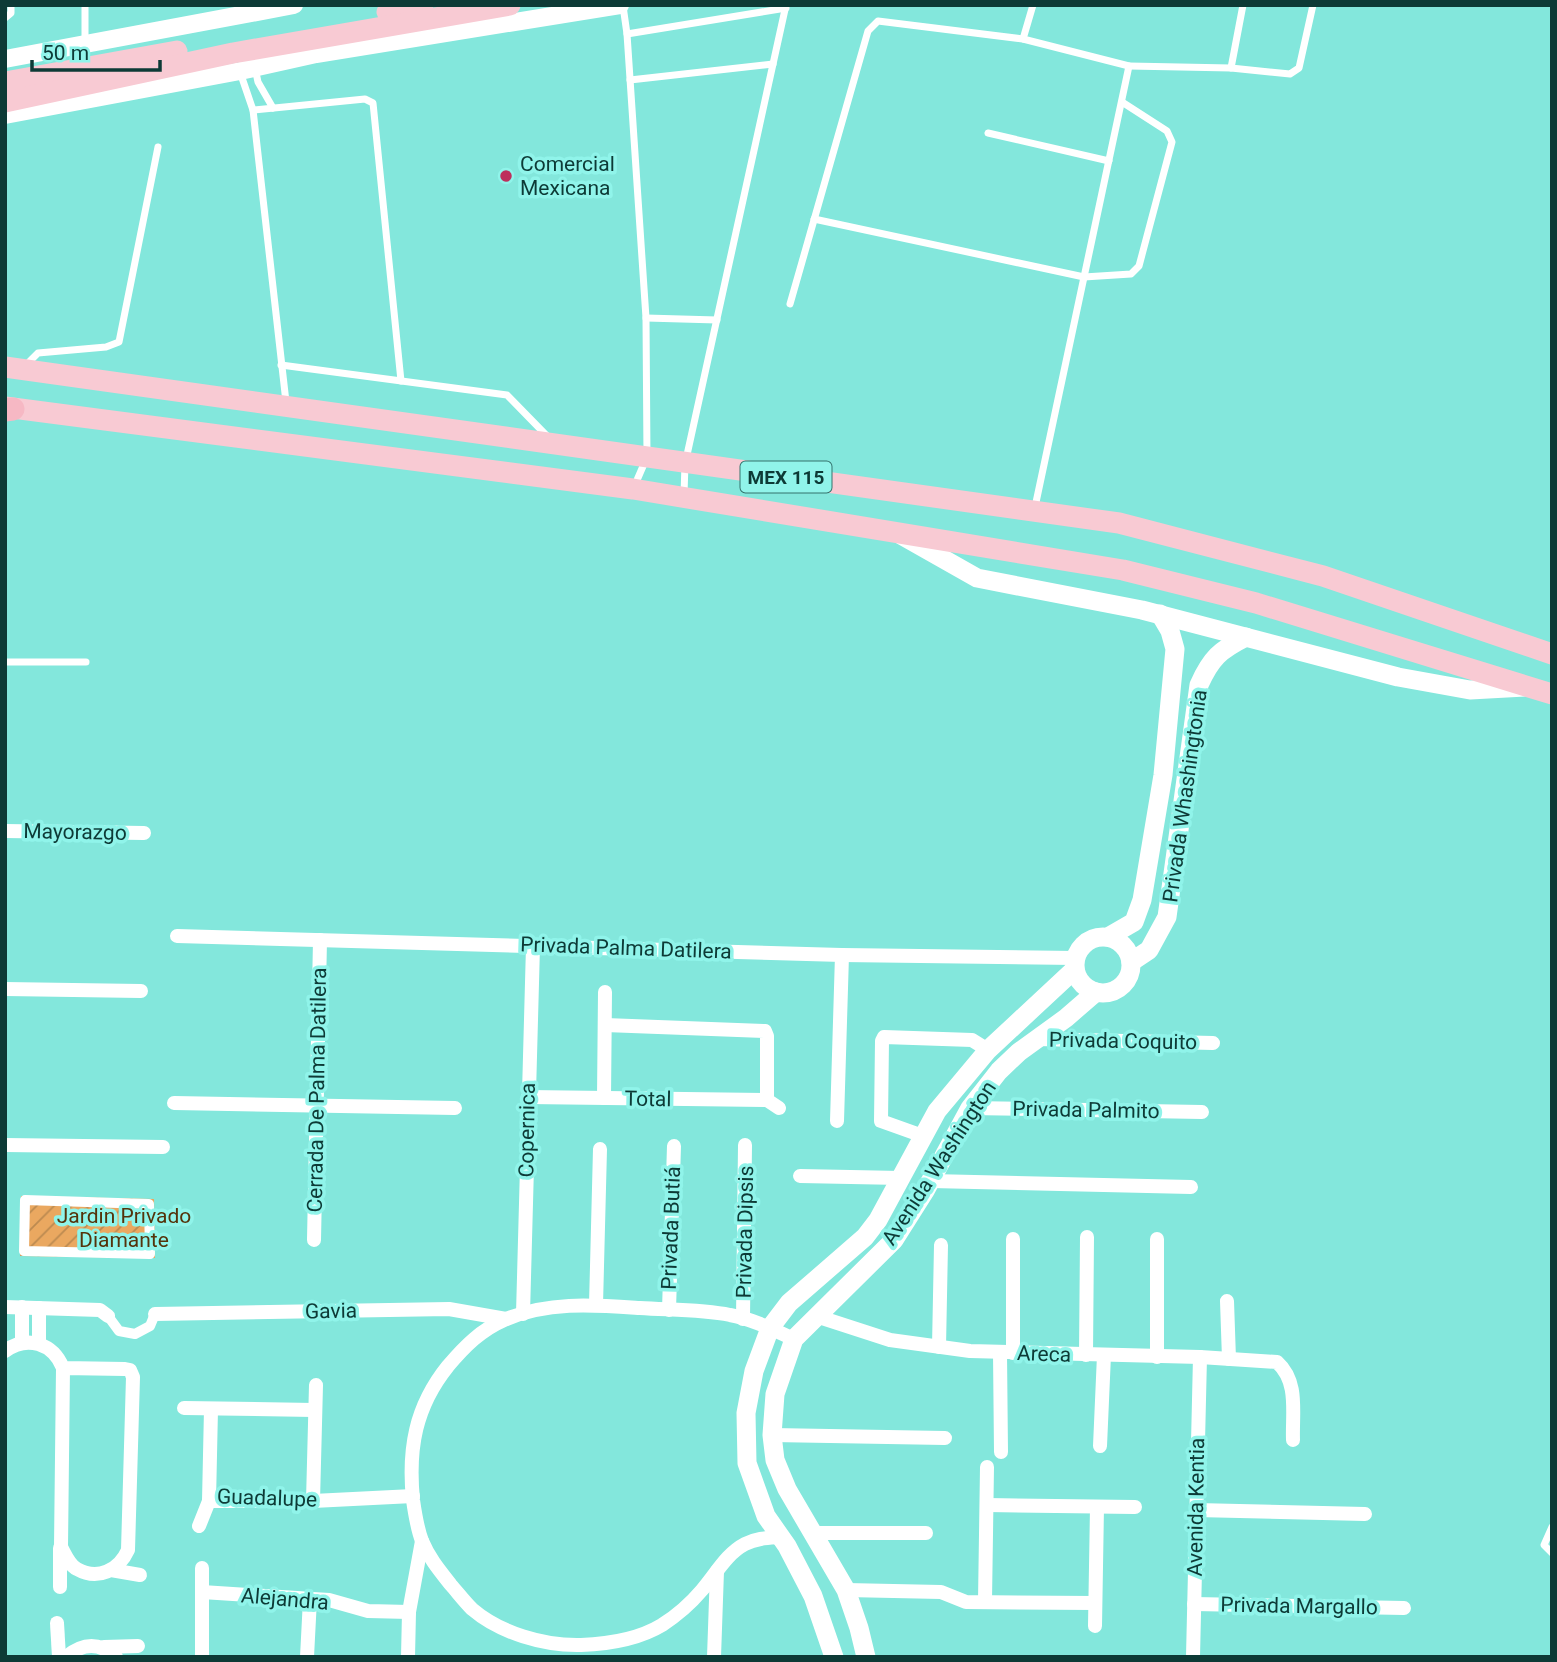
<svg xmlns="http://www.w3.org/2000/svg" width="1557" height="1662" viewBox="0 0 1557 1662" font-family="Roboto,sans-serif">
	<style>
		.garden { fill: url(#garden-furrows) }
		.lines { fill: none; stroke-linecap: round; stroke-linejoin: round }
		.service { stroke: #fff; stroke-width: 7 }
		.pedestrian { stroke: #fff; stroke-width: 10 }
		.minor { stroke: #fff; stroke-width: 14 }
		.tertiary { stroke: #fff; stroke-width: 18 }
		.secondary { stroke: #fff; stroke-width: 19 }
		.primary { stroke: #f8cad3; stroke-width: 21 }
		.trunk { stroke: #f6b8c4; stroke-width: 23 }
		.poi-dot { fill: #bd2f5c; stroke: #90f4ea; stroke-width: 2.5 }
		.labels { text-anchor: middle; stroke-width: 7; stroke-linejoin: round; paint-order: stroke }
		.shield { fill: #90f4ea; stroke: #34726c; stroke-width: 2 }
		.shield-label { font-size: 19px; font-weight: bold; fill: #0d3a36 }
		.poi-label { font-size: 21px; fill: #0d3a36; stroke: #90f4ea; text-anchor: start }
		.street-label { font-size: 21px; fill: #0d3a36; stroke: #90f4ea }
		.park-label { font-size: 21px; fill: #54330b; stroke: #90f4ea }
	</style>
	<defs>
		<pattern id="garden-furrows" width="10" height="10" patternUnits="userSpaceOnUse" patternTransform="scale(1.75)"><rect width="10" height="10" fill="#eaa860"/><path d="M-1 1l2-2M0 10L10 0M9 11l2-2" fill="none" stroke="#bc8a50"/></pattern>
	</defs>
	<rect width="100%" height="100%" fill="#83e7dc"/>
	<polygon class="garden" points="21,1196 154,1199 155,1258 20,1256"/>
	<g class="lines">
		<g class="service">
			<polyline points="85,5 85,43"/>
			<polyline points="1033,5 1023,39 1129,66 1035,507"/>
			<polyline points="1243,5 1231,68 1290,74 1299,68 1313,5"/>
			<polyline points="623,6 627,34 646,318 647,457 634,487"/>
			<polyline points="5,18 11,13 11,5"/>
			<polyline points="627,34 786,8"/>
			<polyline points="1129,66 1231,68"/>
			<polyline points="255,68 258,82 273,108"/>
			<polyline points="240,72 253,110 286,402"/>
			<polyline points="630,80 773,64"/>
			<polyline points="253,110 365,99 373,103 401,381"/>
			<polyline points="988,133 1109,161"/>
			<polyline points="814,219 1084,277 1131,274 1139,266 1172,142 1167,131 1122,102"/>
			<polyline points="790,304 868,31 878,21 1023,39"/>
			<polyline points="646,318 717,320"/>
			<polyline points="281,365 507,395 548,437"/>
			<polyline points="25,366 38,353 106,347 119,342 158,147"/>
			<polyline points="684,494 685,464 786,5"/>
			<polyline points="5,662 86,662"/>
			<polyline points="1552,1527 1544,1545 1552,1553"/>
		</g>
		<g class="pedestrian">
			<polygon points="25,1200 149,1204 150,1254 24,1251"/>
			<polyline points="108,1316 119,1331 135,1334 150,1326 155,1314"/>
		</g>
		<g class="minor">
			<polyline points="5,831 144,833"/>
			<polyline points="177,936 842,955 1075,958"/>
			<polyline points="5,989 141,991"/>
			<polyline points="605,1025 765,1031 767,1036 767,1100"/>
			<polyline points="1036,1039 1213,1043"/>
			<polyline points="528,1097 767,1100"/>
			<polyline points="604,1098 605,992"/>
			<polyline points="767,1100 779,1108"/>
			<polyline points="174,1103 455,1108"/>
			<polyline points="970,1108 1202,1112"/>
			<polyline points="837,1121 842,955"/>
			<polyline points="923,1136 881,1121 882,1041 884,1037 972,1040 988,1050"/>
			<polyline points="5,1145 163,1147"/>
			<polyline points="800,1176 901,1178"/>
			<polyline points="931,1181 1191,1187"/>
			<polyline points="1013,1239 1013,1353"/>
			<polyline points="1157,1239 1157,1357"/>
			<polyline points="314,1240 320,940"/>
			<polyline points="1227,1301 1229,1359"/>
			<polyline points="596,1305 600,1149"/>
			<polyline points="5,1307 100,1310 108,1316"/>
			<polyline points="669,1310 674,1146"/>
			<polyline points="155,1314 449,1309 506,1319"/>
			<polyline points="523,1314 533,946"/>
			<path d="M816,1316L890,1340L970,1351L1200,1357L1277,1362C1299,1382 1292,1412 1293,1440"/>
			<polyline points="743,1319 745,1145"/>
			<polyline points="22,1342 22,1307"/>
			<polyline points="39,1343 39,1308"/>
			<polyline points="939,1347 941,1245"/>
			<path d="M5,1351C27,1335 53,1343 63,1368L61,1547C65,1554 69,1565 77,1569C98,1581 119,1570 128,1550L133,1377L130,1370L125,1369L63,1368"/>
			<polyline points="1000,1353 1001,1452"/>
			<polyline points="1086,1355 1087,1237"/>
			<polyline points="184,1408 314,1410"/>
			<polyline points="772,1435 945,1438"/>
			<polyline points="1100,1446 1104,1355"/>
			<polyline points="209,1501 313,1501 413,1496"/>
			<polyline points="313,1501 316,1385"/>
			<polyline points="987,1505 1135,1507"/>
			<polyline points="1196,1510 1365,1514"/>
			<polyline points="199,1526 209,1501 211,1409"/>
			<polyline points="814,1533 926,1533"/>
			<path d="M781,1537C768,1538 757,1538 745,1544C726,1554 716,1574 702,1590C691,1603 676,1616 662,1625C639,1639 607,1644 581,1645C544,1646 500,1633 472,1609C465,1602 458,1593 451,1585C440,1571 429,1558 422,1541C417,1528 415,1514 413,1500C408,1449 415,1407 448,1366C465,1346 481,1330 504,1320C548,1301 595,1305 640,1308C669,1310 701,1309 730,1315C752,1319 774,1330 794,1339"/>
			<polyline points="202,1568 202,1657"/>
			<polyline points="111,1570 140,1575"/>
			<polyline points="60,1587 60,1548"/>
			<polyline points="846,1590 941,1592 966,1602 1095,1603"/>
			<polyline points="202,1592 329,1600 368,1611 409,1612"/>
			<polyline points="985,1601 987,1467"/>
			<polyline points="1194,1604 1404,1608"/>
			<polyline points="57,1623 59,1657"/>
			<polyline points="1095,1626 1097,1507"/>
			<polyline points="104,1647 138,1646"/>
			<path d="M66,1657C83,1643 99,1642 116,1657"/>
			<polyline points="307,1657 310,1599"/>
			<polyline points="408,1657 409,1612 422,1541"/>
			<polyline points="714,1657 717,1571"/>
			<polyline points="1193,1657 1200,1357"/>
		</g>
		<g class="tertiary">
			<polyline points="5,59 294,5"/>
			<polyline points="5,115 240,71 316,54 620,5"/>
		</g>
		<g class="secondary">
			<polyline points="901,535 977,578 1142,610 1398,677 1470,690 1525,687"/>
			<polyline points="1108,937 1134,922 1142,900 1163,775 1175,649 1170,631 1160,614"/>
			<circle cx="1103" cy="965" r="28"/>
			<path d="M1131,962L1149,950L1167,917L1199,685C1211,658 1220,650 1246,637"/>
			<polyline points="834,1657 813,1596 787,1546 766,1516 747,1463 746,1413 754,1371 770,1328 789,1303 865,1237 878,1220 937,1111 988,1050 1075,969"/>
			<polyline points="866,1657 859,1628 846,1590 787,1489 775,1460 772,1435 775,1394 794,1339 894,1240 925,1191 970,1108 999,1071 1019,1052 1066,1018 1096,992"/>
		</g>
		<g class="primary">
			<polyline points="387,12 423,5"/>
			<polyline points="5,82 177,51"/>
			<polyline points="5,102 233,53 510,5"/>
			<polyline points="5,367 1119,523 1323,576 1552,654"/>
			<polyline points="5,407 633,489 1123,570 1256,603 1552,694"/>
		</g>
		<polyline class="trunk" points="5,410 13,409"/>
	</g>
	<circle class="poi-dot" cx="506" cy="176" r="7"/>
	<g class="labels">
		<rect class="shield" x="740.5" y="461.5" width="91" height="31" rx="5"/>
		<g class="shield-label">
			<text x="786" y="484">MEX 115</text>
		</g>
		<g class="poi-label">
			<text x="520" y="171">Comercial<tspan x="520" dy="24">Mexicana</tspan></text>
		</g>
		<g class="street-label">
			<text transform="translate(1185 796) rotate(-82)" y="7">Privada Whashingtonia</text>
			<text transform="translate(75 832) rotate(1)" y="7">Mayorazgo</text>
			<text transform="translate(626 948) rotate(2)" y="7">Privada Palma Datilera</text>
			<text transform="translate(1123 1041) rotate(1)" y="7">Privada Coquito</text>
			<text transform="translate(317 1090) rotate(-89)" y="7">Cerrada De Palma Datilera</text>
			<text transform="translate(648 1099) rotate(1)" y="7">Total</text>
			<text transform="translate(1086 1110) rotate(1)" y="7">Privada Palmito</text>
			<text transform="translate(527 1130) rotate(-89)" y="7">Copernica</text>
			<text transform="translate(939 1163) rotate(-57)" y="7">Avenida Washington</text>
			<text transform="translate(671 1228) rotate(-88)" y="7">Privada Butiá</text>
			<text transform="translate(745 1232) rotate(-89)" y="7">Privada Dipsis</text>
			<text transform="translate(331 1311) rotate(-1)" y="7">Gavia</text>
			<text transform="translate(1044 1354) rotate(2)" y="7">Areca</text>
			<text transform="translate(267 1498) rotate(2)" y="7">Guadalupe</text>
			<text transform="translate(1196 1507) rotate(-89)" y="7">Avenida Kentia</text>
			<text transform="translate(285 1599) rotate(5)" y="7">Alejandra</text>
			<text transform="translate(1299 1606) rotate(1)" y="7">Privada Margallo</text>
		</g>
		<g class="park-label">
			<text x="124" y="1223">Jardin Privado<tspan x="124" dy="24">Diamante</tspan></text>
		</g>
	</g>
	<rect width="1557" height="1662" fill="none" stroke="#0d3a36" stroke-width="14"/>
	<path d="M32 60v10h128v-10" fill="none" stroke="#0d3a36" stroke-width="3.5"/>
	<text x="42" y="60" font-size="21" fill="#0d3a36" stroke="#90f4ea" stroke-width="5" paint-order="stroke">50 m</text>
</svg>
